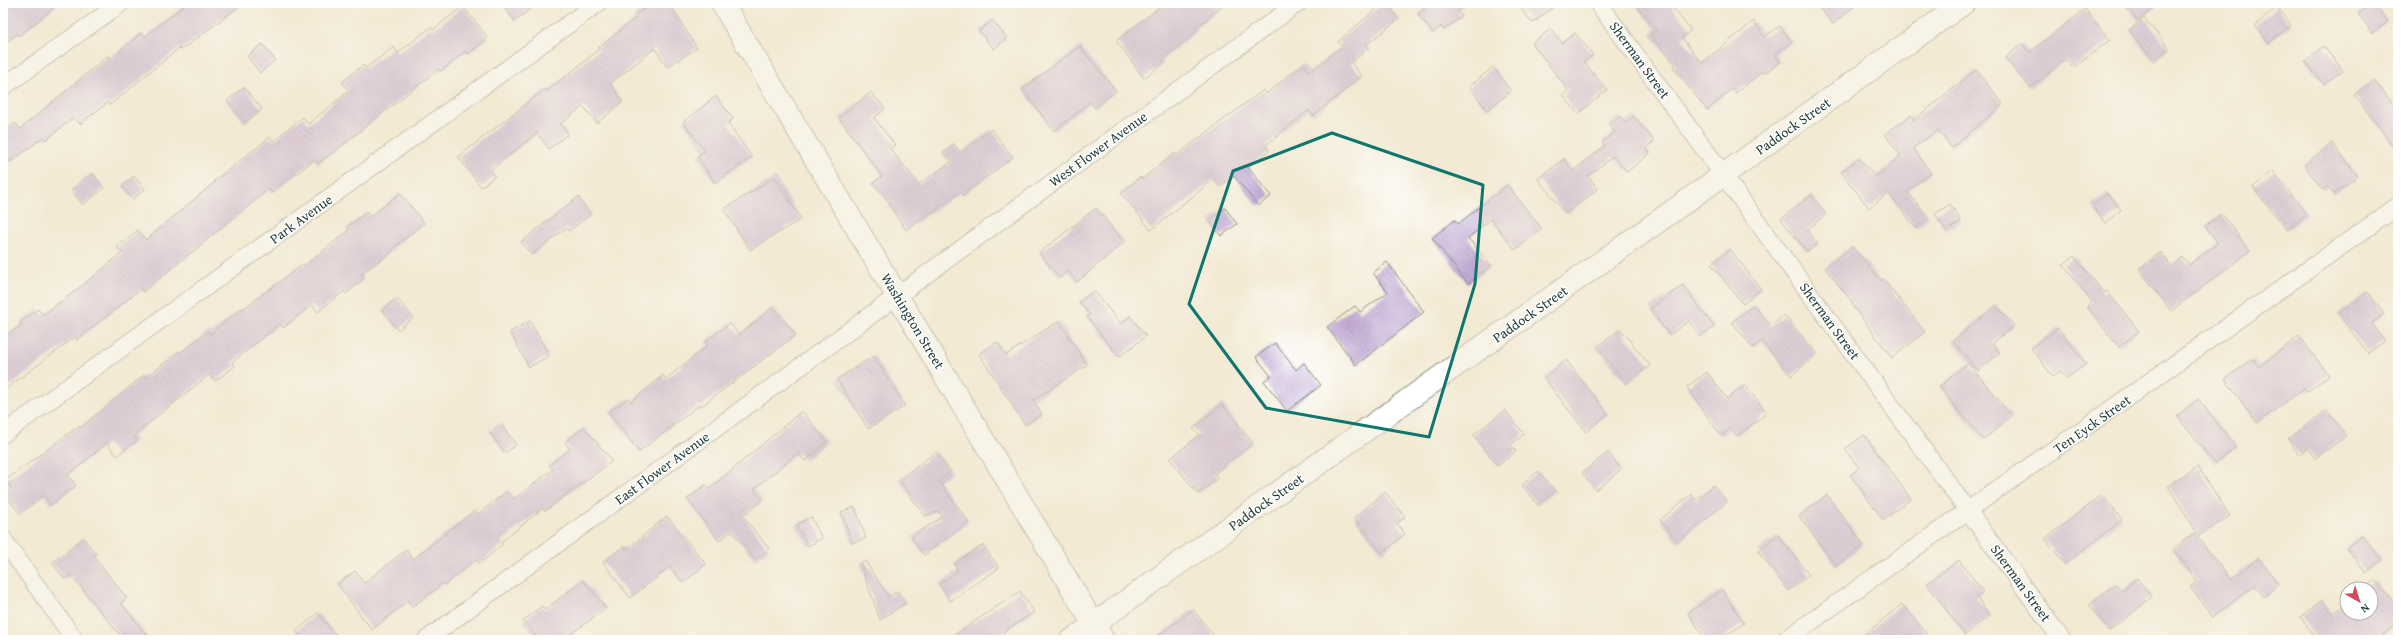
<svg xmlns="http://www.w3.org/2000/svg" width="2401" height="643" viewBox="0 0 2401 643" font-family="'Gentium Book Plus',serif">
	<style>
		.building { fill: url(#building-back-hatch) }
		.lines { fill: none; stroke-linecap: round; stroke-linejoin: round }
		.minor-casing { stroke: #899484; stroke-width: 19 }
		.tertiary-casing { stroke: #899484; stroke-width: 23 }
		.secondary-casing { stroke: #899484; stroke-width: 24 }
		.primary-casing { stroke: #899484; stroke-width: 24 }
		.minor { stroke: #fff; stroke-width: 17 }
		.tertiary { stroke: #fff; stroke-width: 21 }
		.secondary { stroke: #fff; stroke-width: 22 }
		.primary { stroke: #fff; stroke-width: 22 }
		.marked { fill: none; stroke: #0f766e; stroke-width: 3; stroke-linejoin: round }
		.labels { text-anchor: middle; stroke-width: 3; stroke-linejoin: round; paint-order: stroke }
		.street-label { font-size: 14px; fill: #1f3d34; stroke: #fff }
	</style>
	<defs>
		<pattern id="building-back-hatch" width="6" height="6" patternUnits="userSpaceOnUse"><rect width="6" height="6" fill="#c4acd6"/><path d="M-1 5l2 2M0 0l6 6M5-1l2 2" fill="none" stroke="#9f8dae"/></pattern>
	</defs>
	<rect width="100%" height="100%" fill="#fff"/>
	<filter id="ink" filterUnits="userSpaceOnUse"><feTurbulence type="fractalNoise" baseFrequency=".025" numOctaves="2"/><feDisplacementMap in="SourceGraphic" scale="8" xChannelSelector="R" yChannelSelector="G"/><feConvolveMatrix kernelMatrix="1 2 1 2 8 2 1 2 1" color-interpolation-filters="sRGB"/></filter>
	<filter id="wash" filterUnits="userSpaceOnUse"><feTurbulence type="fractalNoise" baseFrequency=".012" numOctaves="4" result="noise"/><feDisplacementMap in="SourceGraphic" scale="16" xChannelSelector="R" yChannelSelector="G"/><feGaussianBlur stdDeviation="0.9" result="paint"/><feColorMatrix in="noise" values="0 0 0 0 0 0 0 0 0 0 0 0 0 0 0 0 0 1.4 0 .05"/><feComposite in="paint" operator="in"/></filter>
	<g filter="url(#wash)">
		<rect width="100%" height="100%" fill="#f3ead4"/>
		<g id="blocks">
			<g class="building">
				<polygon points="3,3 60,3 19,36 17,34 3,45"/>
				<polygon points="187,3 244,3 181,50 179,48 110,105 108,102 80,124 74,117 46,140 43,137 11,162 3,152 3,133 15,123 20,129 108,56 110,59 141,33 145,37"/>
				<polygon points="501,3 538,3 515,21"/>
				<polygon points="653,3 669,3 697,48 667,67 655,48 610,84 623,102 597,123 583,106 560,124 568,134 549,149 537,133 491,170 495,176 481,187 458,157 545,89 547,91 600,49 598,48 636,18 634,15"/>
				<polygon points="1165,3 1227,3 1195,29 1197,31 1162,60 1164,63 1144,78 1116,41"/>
				<polygon points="1383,3 1386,3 1399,19 1366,45 1369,48 1351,63 1362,76 1313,116 1309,110 1265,146 1269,151 1248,167 1271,196 1258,206 1234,176 1220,187 1214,179 1151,230 1121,193 1140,177 1142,179 1175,153 1177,155 1263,90 1266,94 1303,64 1310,72 1342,46 1338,42"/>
				<polygon points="1431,3 1468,3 1457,11 1462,16 1444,30 1441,26 1433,33 1418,14"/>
				<polygon points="1517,3 1559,3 1532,23"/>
				<polygon points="1634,3 1669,3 1691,30 1682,38 1702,63 1754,21 1764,37 1780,26 1792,42 1775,54 1780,62 1765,73 1763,71 1736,93 1732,89 1707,110 1673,67 1676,65 1650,34 1656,30"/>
				<polygon points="1815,3 1858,3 1833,24"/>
				<polygon points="2124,3 2160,3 2138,21"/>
				<polygon points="2371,3 2373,3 2388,21 2373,33 2358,14"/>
				<polygon points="463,6 488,38 468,54 466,51 441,71 439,69 318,164 315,159 272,193 269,189 143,292 141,289 77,340 75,337 3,391 3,338 21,325 20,323 38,309 43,315 78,289 122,253 117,247 138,230 146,240 215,182 214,181 270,137 273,141 303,117 308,124 349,91 342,82 363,65 366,68 394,47 398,53 431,27 433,30"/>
				<polygon points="2277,7 2291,25 2269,43 2255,26"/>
				<polygon points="2085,9 2110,40 2073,68 2066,59 2030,88 2005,58 2022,44 2029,53"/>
				<polygon points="2144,18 2169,48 2154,61 2129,30"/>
				<polygon points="992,20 1007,38 994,49 979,31"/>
				<polygon points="1551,29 1562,43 1575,33 1593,55 1584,62 1607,90 1578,114 1563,95 1568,90 1532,43"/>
				<polygon points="262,44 275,60 260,73 247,56"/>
				<polygon points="1080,46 1116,91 1095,108 1090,102 1054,131 1022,89"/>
				<polygon points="2323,46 2343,70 2324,85 2305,61"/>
				<polygon points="1493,67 1511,91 1487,110 1469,87"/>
				<polygon points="1976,70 2003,104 1952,148 1938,130 1913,148 1931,173 1907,191 1929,218 1916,228 1888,193 1869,208 1841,172 1859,158 1875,177 1901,156 1885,134 1911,115 1914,120"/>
				<polygon points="2374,80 2398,110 2398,151 2354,95"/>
				<polygon points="244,87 262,109 245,123 227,101"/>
				<polygon points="871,92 885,109 874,118 895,145 890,149 919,184 951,162 943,153 954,144 961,153 991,129 1013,157 963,195 961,192 906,230 889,205 891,204 873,183 882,176 839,118"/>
				<polygon points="716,96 733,119 728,123 752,157 715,183 697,156 705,151 683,122"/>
				<polygon points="1620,116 1625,123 1634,116 1654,141 1646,148 1650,153 1627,172 1613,156 1588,176 1598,189 1566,214 1538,179 1564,159 1573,171 1605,146 1602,142 1615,132 1609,125"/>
				<polygon points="2332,143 2358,176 2334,194 2328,186 2323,190 2304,165"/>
				<polygon points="2273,171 2307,214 2287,230 2253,187"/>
				<polygon points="92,173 104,188 83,205 71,190"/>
				<polygon points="134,176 145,189 133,199 122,186"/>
				<polygon points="775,177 801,219 750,250 724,209"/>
				<polygon points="1507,185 1542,229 1515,250 1491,219 1468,238 1491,266 1468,284 1432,238 1455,220 1458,224"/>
				<polygon points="400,193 424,223 393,248 394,250 361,274 364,279 346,294 344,291 318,312 312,305 283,328 280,324 232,362 235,366 215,381 210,374 133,436 137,440 117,456 107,443 68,475 76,486 51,505 44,495 20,514 4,493 11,488 6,480 79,426 80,428 144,375 146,378 179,351 180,353 209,331 210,334 242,308 243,309 303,264 304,266 349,230 347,227 367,212 370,217"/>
				<polygon points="2107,193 2121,210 2105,223 2092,206"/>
				<polygon points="1811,195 1826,214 1807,230 1818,244 1807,252 1781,219"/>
				<polygon points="578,197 591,214 569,231 566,228 532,255 521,242"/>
				<polygon points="1950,204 1961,221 1946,231 1935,214"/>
				<polygon points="1096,208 1124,242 1077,282 1068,271 1060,278 1039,253"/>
				<polygon points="1225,208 1237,224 1221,236 1209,221"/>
				<polygon points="2222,214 2250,251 2171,311 2139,269 2161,252 2171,266 2183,257 2189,265 2218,243 2205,226"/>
				<polygon points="1852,246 1881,281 1883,279 1925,332 1892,358 1852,305 1853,303 1825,268"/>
				<polygon points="1730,249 1761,289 1743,304 1711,264"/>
				<polygon points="2074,256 2104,293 2107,291 2139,331 2119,347 2087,307 2092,302 2063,265"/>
				<polygon points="1387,262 1424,312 1356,365 1327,327 1355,306 1360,312 1388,292 1373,273"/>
				<polygon points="1683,285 1714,327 1700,337 1689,321 1669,335 1650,309"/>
				<polygon points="1094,291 1121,324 1130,316 1146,336 1119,357 1087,317 1090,315 1079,302"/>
				<polygon points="2368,292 2384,314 2372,323 2385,341 2368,353 2338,314"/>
				<polygon points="397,298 413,318 398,330 382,310"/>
				<polygon points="1754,305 1771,326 1784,315 1817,354 1791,376 1762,341 1753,348 1732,322"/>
				<polygon points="1996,305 2014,326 1992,343 2000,353 1978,371 1953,341"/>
				<polygon points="773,307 796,335 700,407 699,405 639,452 609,412 628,398 631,402 663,375 666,379 708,345 705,342 730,323 739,335"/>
				<polygon points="530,321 549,356 529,367 510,332"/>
				<polygon points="1059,321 1087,365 1033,400 1042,414 1025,425 979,354 997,342 1006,355"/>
				<polygon points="2058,328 2086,364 2067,378 2061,371 2053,377 2031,348"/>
				<polygon points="1620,329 1650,365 1627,384 1597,347"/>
				<polygon points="2299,336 2329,375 2307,392 2304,389 2257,423 2225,379 2253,359 2259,367"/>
				<polygon points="1275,343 1296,370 1304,363 1321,385 1287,411 1264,381 1271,376 1256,357"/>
				<polygon points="874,356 905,406 868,429 837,379"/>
				<polygon points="1566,360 1608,414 1586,432 1544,378"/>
				<polygon points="1968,363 2012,416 1983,440 1939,387"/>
				<polygon points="1707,372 1727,399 1745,385 1767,413 1737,436 1731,428 1721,436 1687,387"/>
				<polygon points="2198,399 2236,447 2215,464 2177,416"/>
				<polygon points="1222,404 1253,443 1214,474 1218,478 1198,494 1170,459 1199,435 1193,428"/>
				<polygon points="1505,410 1524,434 1511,445 1516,451 1498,466 1473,435"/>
				<polygon points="2327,410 2346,436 2315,459 2308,448 2299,455 2288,439"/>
				<polygon points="802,411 827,442 805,461 798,453 754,489 763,500 743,516 769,549 755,560 732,531 719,541 687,499 706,485 709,489"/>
				<polygon points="501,424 516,445 505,453 489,432"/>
				<polygon points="584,427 612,461 545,511 543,508 501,542 503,544 479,564 476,560 445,585 443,583 412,607 408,601 372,630 337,584 355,571 364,583 406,550 413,559 475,510 478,514 507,491 514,499 553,469 549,465 570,449 565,442"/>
				<polygon points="1864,435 1911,499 1883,520 1850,475 1859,468 1845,449"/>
				<polygon points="936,452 951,472 939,481 969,522 924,555 911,537 942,517 939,511 925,516 899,480"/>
				<polygon points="1608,452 1621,469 1596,490 1582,473"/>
				<polygon points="2198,467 2230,516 2199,536 2168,486"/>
				<polygon points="1538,471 1555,491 1538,505 1522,485"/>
				<polygon points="1713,485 1727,502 1678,542 1660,520 1691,494 1696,500"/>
				<polygon points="1385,492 1405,517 1397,523 1405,534 1382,553 1354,518"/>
				<polygon points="1827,495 1864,545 1836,566 1799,516"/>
				<polygon points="2102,495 2122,520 2065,564 2045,539"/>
				<polygon points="855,507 866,538 852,543 841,512"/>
				<polygon points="667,516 706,564 683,583 670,567 630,598 603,562 624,546 626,550"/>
				<polygon points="811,517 822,538 808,546 796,525"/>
				<polygon points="2194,533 2231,580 2258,558 2279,584 2264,597 2255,585 2213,617 2190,587 2197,581 2173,549"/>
				<polygon points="1778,535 1809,575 1788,591 1758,551"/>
				<polygon points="2362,535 2382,560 2366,573 2346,548"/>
				<polygon points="83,538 96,554 94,557 127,598 121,603 151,640 124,640 71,575 65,579 52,563"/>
				<polygon points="983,545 999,568 950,601 939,584 958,571 954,564"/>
				<polygon points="1959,560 1983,592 1976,597 1990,615 1965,635 1927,584"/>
				<polygon points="865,561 889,597 897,591 906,603 880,620 860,563"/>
				<polygon points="2137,578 2152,597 2110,631 2089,605 2116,584 2122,591"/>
				<polygon points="583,580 606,608 563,640 539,640 523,621 542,606 545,610"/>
				<polygon points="2375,580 2398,608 2398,623 2377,640 2318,640 2300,617 2322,600 2333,614 2347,602 2347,613 2371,613 2371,589 2363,589"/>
				<polygon points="1722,590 1744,623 1719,640 1706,640 1688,613"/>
				<polygon points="1020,591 1034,612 992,640 947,640"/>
				<polygon points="1902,604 1932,640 1858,640"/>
				<polygon points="1193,609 1217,640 1153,640"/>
				<polygon points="318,613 340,640 303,640 296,631"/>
			</g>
		</g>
	</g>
	<g filter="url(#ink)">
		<use href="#blocks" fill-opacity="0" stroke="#899484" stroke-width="1"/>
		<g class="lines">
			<g class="minor-casing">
				<g id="minor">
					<polyline points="1598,3 2062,640"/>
					<polyline points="3,87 121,3"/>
					<polyline points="3,434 598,3"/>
					<polyline points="3,539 75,640"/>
					<polyline points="426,640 1298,3"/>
					<polyline points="1785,640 2398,206"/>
				</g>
			</g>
			<g class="tertiary-casing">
				<polyline id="tertiary" points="1071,640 1094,624"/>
			</g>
			<g class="secondary-casing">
				<polyline id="secondary" points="1094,624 1964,3"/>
			</g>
			<g class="primary-casing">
				<polyline id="primary" points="722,3 1103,640"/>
			</g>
			<use href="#minor" class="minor"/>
			<use href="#tertiary" class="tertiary"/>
			<use href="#secondary" class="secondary"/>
			<use href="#primary" class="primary"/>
		</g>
	</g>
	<path d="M0 0H2401V643H0ZM1332,133L1483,185L1475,284L1429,437L1266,408L1189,304L1233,171Z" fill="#f3ead4" fill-opacity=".55" fill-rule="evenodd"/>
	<path class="marked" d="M1332,133L1483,185L1475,284L1429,437L1266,408L1189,304L1233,171Z"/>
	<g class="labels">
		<g class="street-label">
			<text transform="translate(1640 60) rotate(54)" y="5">Sherman Street</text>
			<text transform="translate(1793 126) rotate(-35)" y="5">Paddock Street</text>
			<text transform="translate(1098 149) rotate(-36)" y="5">West Flower Avenue</text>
			<text transform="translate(301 219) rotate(-36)" y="5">Park Avenue</text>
			<text transform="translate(1530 314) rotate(-35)" y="5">Paddock Street</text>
			<text transform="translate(913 321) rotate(59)" y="5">Washington Street</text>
			<text transform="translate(1830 321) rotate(54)" y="5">Sherman Street</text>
			<text transform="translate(2092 424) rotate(-35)" y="5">Ten Eyck Street</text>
			<text transform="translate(662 468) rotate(-36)" y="5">East Flower Avenue</text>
			<text transform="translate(1266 502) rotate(-35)" y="5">Paddock Street</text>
			<text transform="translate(2021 583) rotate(54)" y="5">Sherman Street</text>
		</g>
	</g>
	<rect width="2401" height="643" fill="none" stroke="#fff" stroke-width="16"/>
	<g transform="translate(2359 601) rotate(141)"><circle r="19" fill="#ffffff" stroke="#a5b1ae"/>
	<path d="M0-3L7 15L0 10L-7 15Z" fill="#d1495b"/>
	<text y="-6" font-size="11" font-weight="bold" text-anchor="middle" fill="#1f3d34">N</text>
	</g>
</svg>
